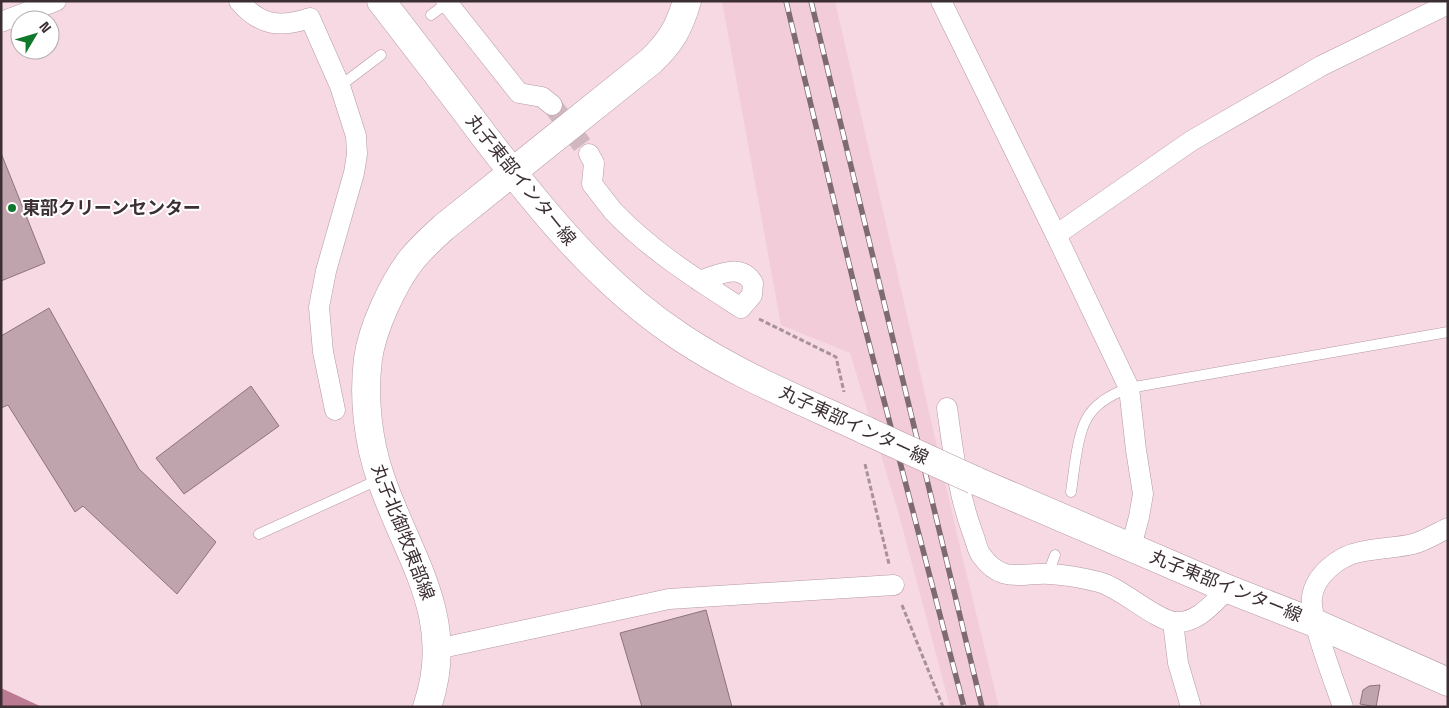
<svg xmlns="http://www.w3.org/2000/svg" width="1449" height="708" viewBox="0 0 1449 708" font-family="'Space Grotesk','Noto Sans JP',sans-serif">
	<style>
		.built { fill: #f2ccd8 }
		.water { fill: #ba7b92 }
		.building { fill: #c0a4ad; stroke: #8d737b }
		.lines { fill: none; stroke-linecap: round; stroke-linejoin: round }
		.street-tunnel { stroke: #d1b7c0; stroke-width: 20; stroke-dasharray: 20 10; stroke-linecap: butt }
		.lane-casing { stroke: #b599a2; stroke-width: 11 }
		.street-casing { stroke: #b599a2; stroke-width: 21 }
		.secondary-casing { stroke: #b599a2; stroke-width: 29 }
		.primary-casing { stroke: #b599a2; stroke-width: 29 }
		.path { stroke: #a89299; stroke-width: 3; stroke-dasharray: 5 2.5; stroke-linecap: butt }
		.lane { stroke: #fff; stroke-width: 10 }
		.street { stroke: #fff; stroke-width: 20 }
		.secondary { stroke: #fff; stroke-width: 28 }
		.primary { stroke: #fff; stroke-width: 28 }
		.rail-casing { stroke: #7d6b71; stroke-width: 5.5 }
		.rail { stroke: #fff; stroke-width: 4; stroke-dasharray: 11; stroke-linecap: butt }
		.primary-bridge-casing { stroke: #b599a2; stroke-width: 29; stroke-linecap: butt }
		.primary-bridge { stroke: #fff; stroke-width: 28 }
		.poi-dot { fill: #10782a; stroke: #fff; stroke-width: 2 }
		.labels { text-anchor: middle; stroke-width: 4; stroke-linejoin: round; paint-order: stroke }
		.street-label { font-size: 18px; fill: #3b2f33; stroke: #fff }
		.poi-label { font-size: 18px; font-weight: bold; fill: #3b2f33; stroke: #fff; text-anchor: start }
	</style>
	<rect width="100%" height="100%" fill="#f7d9e3"/>
	<polygon class="built" points="722,1 835,1 960,547 999,707 950,707 898,511 850,353 781,325"/>
	<polygon class="water" points="1,688 42,707 1,707"/>
	<g class="building">
		<polygon points="1,153 45,263 1,281"/>
		<polygon points="49,308 139,469 216,542 177,594 83,506 75,512 8,405 1,408 1,336"/>
		<polygon points="251,386 279,426 184,494 156,458"/>
		<polygon points="706,610 732,707 642,707 620,633"/>
		<polygon points="1380,685 1376,707 1360,704 1363,690 1369,686"/>
	</g>
	<g class="lines">
		<polyline class="street-tunnel" points="552,105 589,154"/>
		<g class="lane-casing">
			<g id="lane">
				<polyline points="431,15 447,3"/>
				<polyline points="340,86 381,55"/>
				<path d="M1071,492C1074,472 1077,437 1086,420C1094,404 1112,394 1129,388L1448,332"/>
				<polyline points="259,534 380,479"/>
				<polyline points="1048,574 1055,555"/>
			</g>
		</g>
		<g class="street-casing">
			<g id="street">
				<path d="M239,1C260,26 280,28 310,18L340,86L356,136L357,154L354,173L326,271L319,307L323,352L335,410"/>
				<polyline points="446,1 519,93 542,97 552,105"/>
				<polyline points="941,1 1056,235 1129,388 1136,450 1143,494 1139,517 1131,547"/>
				<polyline points="1,22 56,1"/>
				<path d="M589,154L594,163L592,184C599,193 606,202 613,211C650,250 696,279 741,308L752,295L753,283C740,262 719,275 699,281"/>
				<polyline points="1056,235 1191,141 1321,66 1448,4"/>
				<path d="M947,408C953,450 958,494 973,534C976,541 977,550 981,555C1002,585 1022,572 1050,574C1066,575 1083,578 1099,582C1122,588 1157,622 1176,622C1198,623 1213,603 1228,589"/>
				<polyline points="1173,622 1178,663 1191,707"/>
				<polyline points="437,649 669,599 894,585"/>
				<path d="M1343,707C1335,683 1309,618 1312,597C1315,575 1339,556 1360,552C1377,548 1396,548 1413,544C1425,541 1437,533 1448,528"/>
			</g>
		</g>
		<g class="secondary-casing">
			<path id="secondary" d="M427,707C458,618 408,558 381,479C368,442 363,398 368,359C372,329 393,283 412,259C422,247 433,237 444,227L651,61C671,42 679,28 687,1"/>
		</g>
		<g class="primary-casing">
			<g id="primary">
				<path d="M381,1C415,45 449,89 482,133C540,209 601,285 682,338C739,376 805,402 867,431"/>
				<polyline points="974,480 1228,589 1315,623 1448,682"/>
			</g>
		</g>
		<g class="path">
			<polyline points="759,319 836,357 844,392"/>
			<polyline points="865,464 889,564"/>
			<polyline points="902,605 943,707"/>
		</g>
		<use href="#lane" class="lane"/>
		<use href="#street" class="street"/>
		<use href="#secondary" class="secondary"/>
		<use href="#primary" class="primary"/>
		<g class="rail-casing">
			<g id="rail">
				<polyline points="786,1 858,301 964,707"/>
				<polyline points="811,1 982,707"/>
			</g>
		</g>
		<use href="#rail" class="rail"/>
		<g class="primary-bridge-casing">
			<polyline id="primary-bridge" points="867,431 974,480"/>
		</g>
		<use href="#primary-bridge" class="primary-bridge"/>
	</g>
	<circle class="poi-dot" cx="12" cy="208" r="5"/>
	<g class="labels">
		<g class="street-label">
			<text transform="translate(521 180) rotate(51)" y="6">丸子東部インター線</text>
			<text transform="translate(854 425) rotate(25)" y="6">丸子東部インター線</text>
			<text transform="translate(403 532) rotate(69)" y="6">丸子北御牧東部線</text>
			<text transform="translate(1226 586) rotate(22)" y="6">丸子東部インター線</text>
		</g>
		<g class="poi-label">
			<text x="22" y="214">東部クリーンセンター</text>
		</g>
	</g>
	<rect width="1449" height="708" fill="none" stroke="#3b2f33" stroke-width="5"/>
	<g transform="translate(35 35) rotate(52)"><circle r="24" fill="#ffffff" stroke="#b1acad"/>
	<path d="M0-4L9 19L0 12L-9 19Z" fill="#10782a"/>
	<text y="-8" font-size="14" font-weight="bold" text-anchor="middle" fill="#3b2f33">N</text>
	</g>
</svg>
